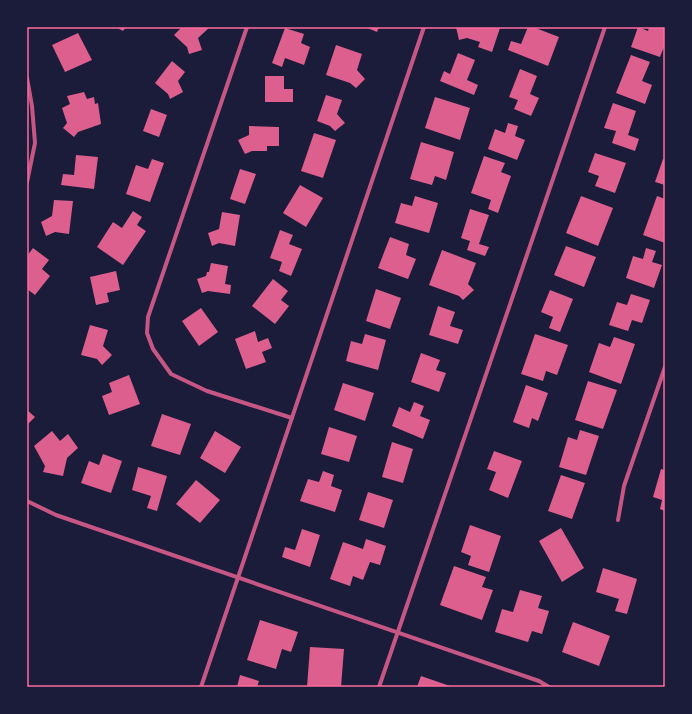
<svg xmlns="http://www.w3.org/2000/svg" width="692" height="714" viewBox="0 0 692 714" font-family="'Archivo Narrow',sans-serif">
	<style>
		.building { fill: #dd5f8e }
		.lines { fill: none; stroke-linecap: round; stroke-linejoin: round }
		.minor { stroke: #c65784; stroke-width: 4 }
		.neatline { fill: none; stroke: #ff6b9d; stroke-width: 1.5 }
	</style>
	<rect width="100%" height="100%" fill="#1b1b3a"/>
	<g class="building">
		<polygon points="116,27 126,27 123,31"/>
		<polygon points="182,27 210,27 198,38 202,50 189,54 187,47 174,35"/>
		<polygon points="365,27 379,27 377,32"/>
		<polygon points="456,27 498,27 500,28 492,52 478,47 480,42 467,38 459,40"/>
		<polygon points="528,27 533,27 559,37 548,66 508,50 511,41 521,44"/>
		<polygon points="638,27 648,31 649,27 665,27 665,44 660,57 631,47"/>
		<polygon points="285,28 304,34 301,43 310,47 304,65 285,58 282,67 272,63"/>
		<polygon points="78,33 92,60 65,72 52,45"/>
		<polygon points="336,45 362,54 357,70 365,79 356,88 350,83 326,75"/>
		<polygon points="458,53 475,60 467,80 478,85 474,95 440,81 444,71 450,74"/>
		<polygon points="631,55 650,62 642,81 652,85 645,104 616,93"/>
		<polygon points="172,61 185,72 178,81 183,92 170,99 168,94 155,83"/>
		<polygon points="520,69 537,76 530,94 539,98 531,116 514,109 518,100 509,97"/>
		<polygon points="265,76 284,76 284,89 293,89 293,102 265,102"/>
		<polygon points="84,92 87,99 94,97 95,104 98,103 101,124 78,132 74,137 63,128 67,123 62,108 70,104 67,96"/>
		<polygon points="326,95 342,100 337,114 345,123 335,131 330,126 317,121"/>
		<polygon points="435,97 470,108 460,140 425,128"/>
		<polygon points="613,103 636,111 628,135 639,139 635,151 612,143 616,131 604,128"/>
		<polygon points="151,109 167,115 159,137 143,131"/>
		<polygon points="508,123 518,126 515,136 525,140 517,160 488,149 495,129 505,133"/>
		<polygon points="249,126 279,127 279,146 267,146 267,151 252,151 245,154 238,140 249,135"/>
		<polygon points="314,133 336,140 323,178 301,171"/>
		<polygon points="421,142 454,152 446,180 435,176 432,185 410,179"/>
		<polygon points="595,153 626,163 615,193 595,186 599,176 588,172"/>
		<polygon points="76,155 98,157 94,189 61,185 63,174 74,175"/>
		<polygon points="484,156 505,163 501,172 511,176 498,213 488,209 491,200 471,193"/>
		<polygon points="152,159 164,163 150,202 126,194 136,165 148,169"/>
		<polygon points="663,159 665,160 665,185 655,182"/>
		<polygon points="240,169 256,174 245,204 230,199"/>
		<polygon points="300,185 323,198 306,227 283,213"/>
		<polygon points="415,196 438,203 429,233 395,223 401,203 412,206"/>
		<polygon points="581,196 613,208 598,246 566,233"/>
		<polygon points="657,196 665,199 665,243 643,235"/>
		<polygon points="54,200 73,201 69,234 55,232 46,236 41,222 52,216"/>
		<polygon points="470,209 489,215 479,244 489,247 485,256 467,250 470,241 461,238"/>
		<polygon points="133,211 142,217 137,225 146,231 123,265 97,247 113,222 122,228"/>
		<polygon points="222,212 240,215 235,246 219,243 212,246 208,233 219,229"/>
		<polygon points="280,230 293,235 289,244 302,249 291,276 279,271 282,262 270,258"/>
		<polygon points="390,237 409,244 406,255 416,259 408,279 378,268"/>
		<polygon points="566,246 596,257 584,287 554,275"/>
		<polygon points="33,248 49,260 42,269 50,276 35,295 27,289 27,256"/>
		<polygon points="646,248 656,251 652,262 662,265 654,288 626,278 633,256 643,259"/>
		<polygon points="442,250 476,263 468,284 474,290 463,300 459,296 429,285"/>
		<polygon points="211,263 228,266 225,284 231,285 230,294 208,291 202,293 197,279 206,276 207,272 209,272"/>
		<polygon points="116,271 120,290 107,293 109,302 96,305 90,277"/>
		<polygon points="273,279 288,291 281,300 289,306 275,324 252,306"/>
		<polygon points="376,289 401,298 390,329 366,321"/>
		<polygon points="550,290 573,299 560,332 549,328 553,317 541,312"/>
		<polygon points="631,294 650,300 642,323 632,320 628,331 609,325 617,302 627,305"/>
		<polygon points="438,306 455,312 450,326 463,330 458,344 429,335"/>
		<polygon points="201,308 218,332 199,346 182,321"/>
		<polygon points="90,325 108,330 103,346 112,355 102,365 97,359 81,355"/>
		<polygon points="255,331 258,342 268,338 272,348 262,352 266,362 246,369 235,339"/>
		<polygon points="365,334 386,340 378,370 346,361 351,341 362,344"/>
		<polygon points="535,334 568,345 557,375 546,371 543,381 521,374"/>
		<polygon points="614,337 635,344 621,384 589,372 599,343 610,347"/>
		<polygon points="421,353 440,360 436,370 446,373 439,392 411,382"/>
		<polygon points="129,375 140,404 109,415 102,396 112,392 109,383"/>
		<polygon points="588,381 617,390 603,429 575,420"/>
		<polygon points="343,383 374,393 365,421 334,410"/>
		<polygon points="526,385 548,393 538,421 532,418 529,428 513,422"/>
		<polygon points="414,402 424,406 420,416 430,420 423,439 392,426 399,407 410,412"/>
		<polygon points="27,410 35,417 27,425"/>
		<polygon points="162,414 191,424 180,455 151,446"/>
		<polygon points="329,427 357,436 349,462 321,454"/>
		<polygon points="580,430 599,436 586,475 559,467 568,437 577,440"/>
		<polygon points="52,431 60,441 68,434 78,448 67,458 63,476 43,472 45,466 34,446"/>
		<polygon points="215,431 241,447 225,473 200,458"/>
		<polygon points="392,442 413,449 403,483 382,477"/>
		<polygon points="494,451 522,461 508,498 489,490 496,472 487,469"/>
		<polygon points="103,454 122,461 111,493 81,483 89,461 99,465"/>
		<polygon points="138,467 167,476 157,511 147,508 151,496 132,490"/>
		<polygon points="661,469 665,470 665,511 660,509 662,500 653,497"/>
		<polygon points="323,471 334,475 331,486 342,490 335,512 300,501 308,479 319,482"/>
		<polygon points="561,475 585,483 572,519 548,511"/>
		<polygon points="196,480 220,500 200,523 176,504"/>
		<polygon points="368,492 393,500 384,528 359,520"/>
		<polygon points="470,525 501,536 489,572 468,565 471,556 461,552"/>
		<polygon points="561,528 584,568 562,582 539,541"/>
		<polygon points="302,529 320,535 310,567 282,557 285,547 295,550"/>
		<polygon points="366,539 386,546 380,565 370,562 363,580 353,576 350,586 330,579 343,542 363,549"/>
		<polygon points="454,566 486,577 482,587 493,590 482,620 440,605"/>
		<polygon points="603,568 637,579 627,614 615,611 619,599 596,592"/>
		<polygon points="520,590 542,596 538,608 549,611 542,634 532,631 528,642 495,632 502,609 513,612"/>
		<polygon points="260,620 298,632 291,652 282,649 276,669 247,660"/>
		<polygon points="573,622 610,636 599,666 562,652"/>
		<polygon points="310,647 344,649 341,687 307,687"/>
		<polygon points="240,675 259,681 257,687 237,687"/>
		<polygon points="421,676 450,686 449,687 417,687"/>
	</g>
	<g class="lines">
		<g class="minor">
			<polyline points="247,27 148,317 147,333 153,349 171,374 207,391 292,418"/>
			<polyline points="27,78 32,106 35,143 27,182"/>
			<polyline points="27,501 56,515 539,681 549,687"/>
			<polyline points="618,520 624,486 665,367"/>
			<polyline points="201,687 424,27"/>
			<polyline points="379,687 605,27"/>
		</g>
	</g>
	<rect width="692" height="714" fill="none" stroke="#1b1b3a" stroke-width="56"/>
	<rect x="28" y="28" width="636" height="658" class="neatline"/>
</svg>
